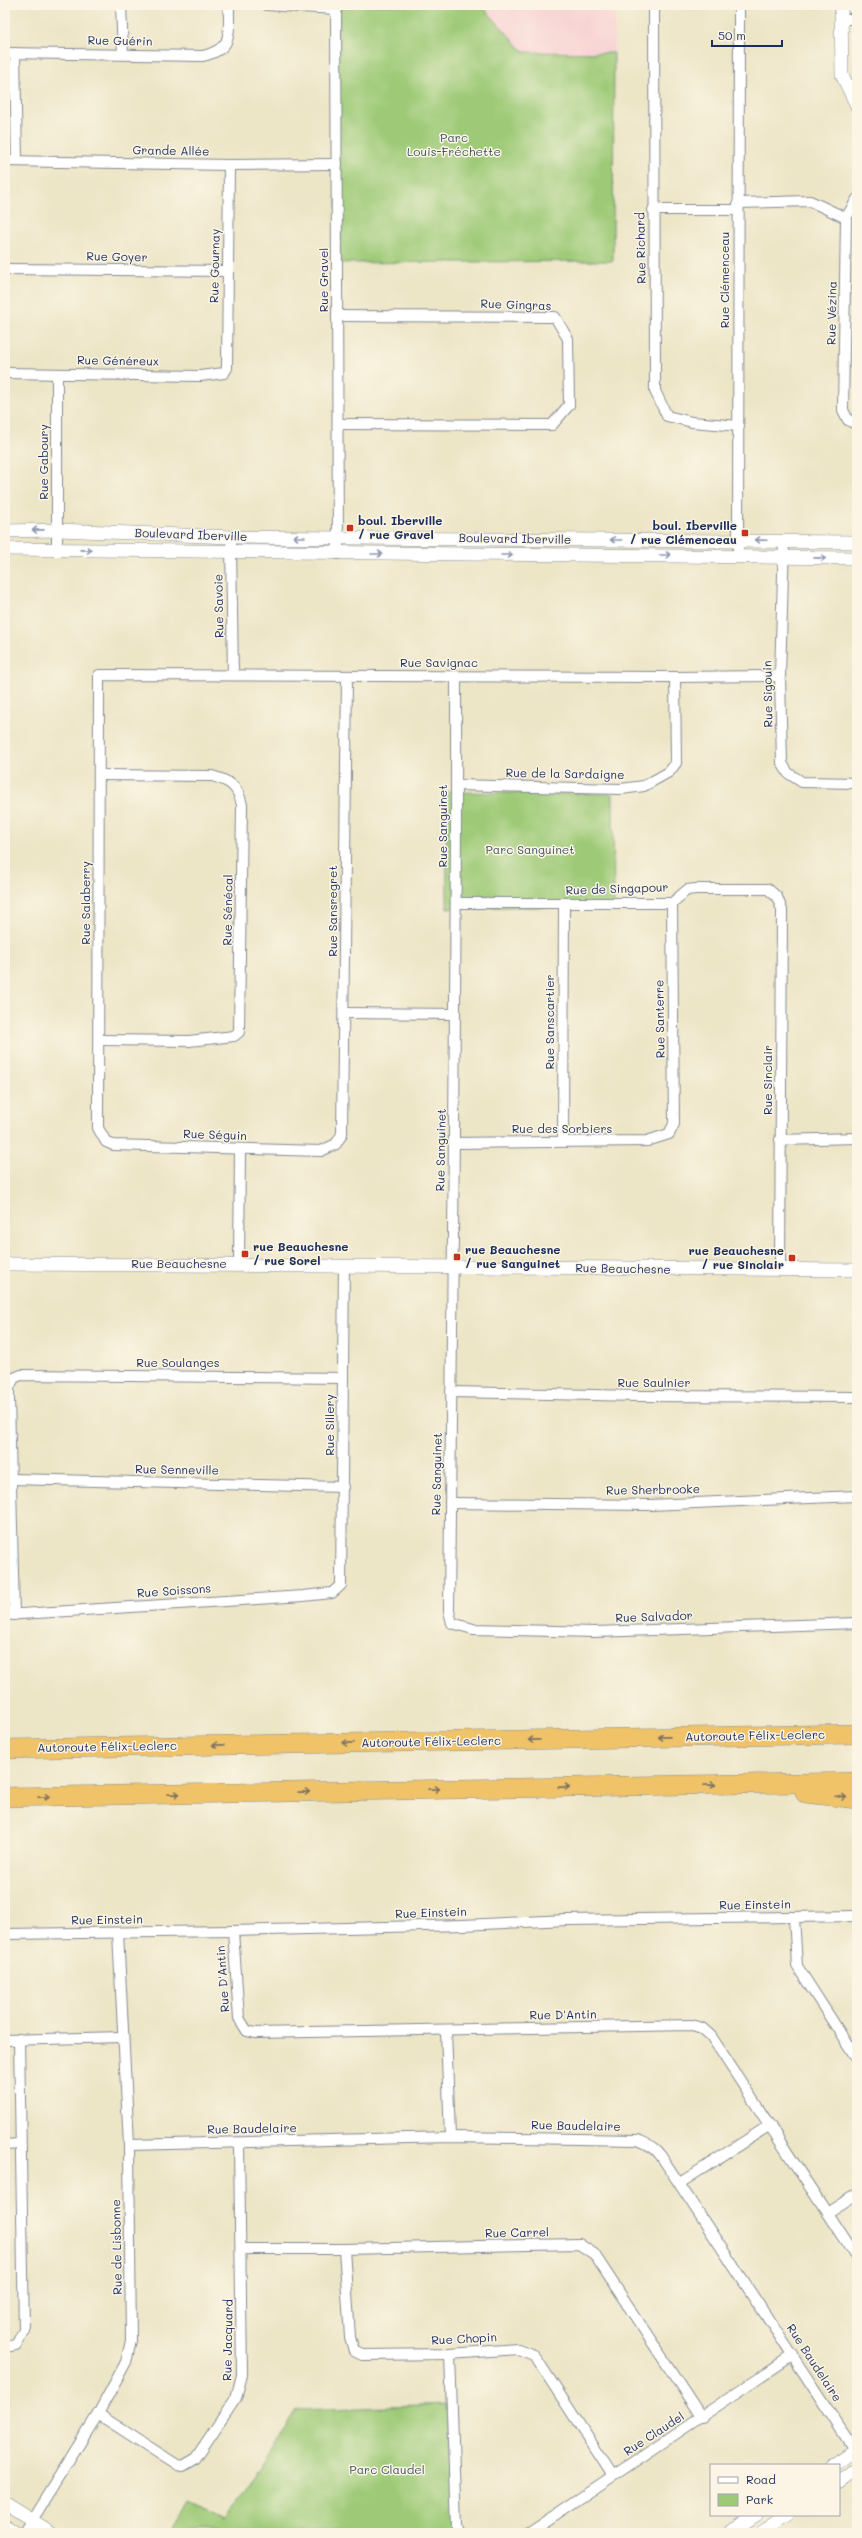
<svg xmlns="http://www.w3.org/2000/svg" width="862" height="2538" viewBox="0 0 862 2538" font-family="Mali,sans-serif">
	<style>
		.built { fill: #f7cfd1 }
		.green { fill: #9eca77; stroke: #5c7c6a }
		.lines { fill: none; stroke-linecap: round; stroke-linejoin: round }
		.minor-casing { stroke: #848a92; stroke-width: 12 }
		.tertiary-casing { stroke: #848a92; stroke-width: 14 }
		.motorway-casing { stroke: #848a92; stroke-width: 20 }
		.minor { stroke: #fff; stroke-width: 10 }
		.tertiary { stroke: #fff; stroke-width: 13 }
		.motorway { stroke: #f0c369; stroke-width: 19 }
		.oneway { stroke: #8d97ae }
		.oneway2 { stroke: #7b7263 }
		.poi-dot { fill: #c8321e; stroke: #fcf5e5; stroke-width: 1.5 }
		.labels { text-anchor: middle; stroke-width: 3; stroke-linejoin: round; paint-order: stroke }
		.street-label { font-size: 12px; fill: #1b2f5e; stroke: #fcf5e5 }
		.park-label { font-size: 12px; fill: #3c5664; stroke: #fcf5e5 }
		.poi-label { font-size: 12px; font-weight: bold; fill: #1b2f5e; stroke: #fcf5e5; text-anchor: start }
	</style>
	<rect width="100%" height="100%" fill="#fcf5e5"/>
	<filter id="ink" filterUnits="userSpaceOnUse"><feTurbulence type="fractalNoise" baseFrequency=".025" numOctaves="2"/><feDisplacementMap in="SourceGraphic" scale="8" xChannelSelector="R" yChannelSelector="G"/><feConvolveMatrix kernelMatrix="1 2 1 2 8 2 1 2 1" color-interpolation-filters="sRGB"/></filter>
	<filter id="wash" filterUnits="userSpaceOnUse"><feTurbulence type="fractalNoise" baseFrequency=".012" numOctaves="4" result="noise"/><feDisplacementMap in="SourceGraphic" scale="16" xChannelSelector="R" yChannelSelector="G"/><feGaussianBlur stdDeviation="0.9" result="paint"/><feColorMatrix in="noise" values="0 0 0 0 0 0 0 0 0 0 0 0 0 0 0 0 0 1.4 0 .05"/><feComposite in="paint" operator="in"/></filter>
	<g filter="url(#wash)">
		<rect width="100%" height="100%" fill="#ece5c6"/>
		<polygon class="built" points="481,5 615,5 614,53 524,52"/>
		<g class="green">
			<polygon points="336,5 481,5 524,52 614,53 613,261 337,263"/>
			<polygon points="446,792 613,794 614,906 447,908"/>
			<polygon points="450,2405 458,2533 171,2533 187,2505 224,2522 296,2410"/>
		</g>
	</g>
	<g filter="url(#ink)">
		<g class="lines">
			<g class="minor-casing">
				<g id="minor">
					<polyline points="121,5 123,54"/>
					<polyline points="266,5 336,9"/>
					<polyline points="336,5 338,554"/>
					<polyline points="654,5 655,391 667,416 692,422 739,426"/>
					<polyline points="841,19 857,19"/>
					<path d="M5,53L203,56C235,48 228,33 229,5"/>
					<polyline points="15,53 17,161"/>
					<polyline points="5,161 229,165 337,164"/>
					<polyline points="857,199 846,218 843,410 848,420 857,425"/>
					<polyline points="738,203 810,201 846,218"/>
					<polyline points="653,210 738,210"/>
					<polyline points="5,269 228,271"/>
					<polyline points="337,316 555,317 568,339 569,405 552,425 338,424"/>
					<polyline points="5,373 200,376 224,373 227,368 229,165"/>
					<polyline points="784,541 780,676 782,763 788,773 802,782 857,783"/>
					<polyline points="231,545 233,675"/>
					<polyline points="57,549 57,374"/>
					<polyline points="738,556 739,5"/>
					<polyline points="347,676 342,1134 336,1144 321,1151 113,1145 106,1142 98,1128 99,675 675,677 780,676"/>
					<path d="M456,676C457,988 452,1299 449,1611L452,1623L473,1629L595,1632L857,1623"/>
					<polyline points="456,785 621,789 644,786 669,772 676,763 675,677"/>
					<polyline points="456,903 672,903 687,890 696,889 768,889 777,897 782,910 780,1270"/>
					<polyline points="345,1013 455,1014"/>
					<path d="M99,1040L189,1041L234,1036L239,1032L242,805C238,786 230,781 212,776L100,775"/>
					<polyline points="780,1140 857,1138"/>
					<polyline points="563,1141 564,904"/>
					<polyline points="454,1143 647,1141 669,1134 674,1124 672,903"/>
					<polyline points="239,1264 240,1149"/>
					<polyline points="451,1392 638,1396 857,1397"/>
					<polyline points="11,1479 343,1487"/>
					<polyline points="450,1503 650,1505 857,1496"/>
					<polyline points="5,1615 303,1596 332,1593 341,1585 344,1265"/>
					<polyline points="14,1615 9,1397 9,1388 14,1378 21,1375 343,1378"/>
					<polyline points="794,1917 797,1966 857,2059"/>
					<polyline points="233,1931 239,2018 247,2031 255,2033 692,2025 702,2028 711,2036 857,2259"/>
					<polyline points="5,1934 233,1931 463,1925 567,1920 857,1916"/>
					<polyline points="446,2031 450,2137"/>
					<polyline points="5,2040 123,2037"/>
					<polyline points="5,2145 20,2144"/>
					<path d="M129,2145L450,2137L638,2140C647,2144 655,2147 661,2156L857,2454"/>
					<polyline points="680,2183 770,2125"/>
					<polyline points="827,2213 857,2194"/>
					<polyline points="241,2249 344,2249 579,2244 594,2254 702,2418"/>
					<polyline points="344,2249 350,2337 354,2351 362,2355 450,2354 518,2349 534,2355 613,2476"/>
					<polyline points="5,2347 16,2345 24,2330 19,2039"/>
					<polyline points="450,2354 456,2528 458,2533"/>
					<polyline points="98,2414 177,2465 183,2466 195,2459 236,2398 242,2375 239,2143"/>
					<polyline points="24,2533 98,2414 126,2362 131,2341 129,2145 118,1933"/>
					<polyline points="528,2533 793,2355"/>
				</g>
			</g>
			<g class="tertiary-casing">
				<g id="tertiary">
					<polyline points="841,5 842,75 857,106"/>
					<polyline points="5,531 58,530 231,537 857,542"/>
					<polyline points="5,549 857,558"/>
					<path d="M5,1264C289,1264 573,1268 857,1270"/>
					<polyline points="832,2465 857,2448"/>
					<polyline points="839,2481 857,2468"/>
					<polyline points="5,2504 52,2533"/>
					<polyline points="5,2527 15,2533"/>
					<polyline points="728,2533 756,2515"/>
					<polyline points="760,2533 787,2515"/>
				</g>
			</g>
			<g class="motorway-casing">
				<g id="motorway">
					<polyline points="5,1749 857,1734"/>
					<polyline points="805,1793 857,1799"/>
					<polyline points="5,1797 857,1782"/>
				</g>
			</g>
			<use href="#minor" class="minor"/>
			<use href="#tertiary" class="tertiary"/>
			<use href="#motorway" class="motorway"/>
		</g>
		<defs><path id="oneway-shaft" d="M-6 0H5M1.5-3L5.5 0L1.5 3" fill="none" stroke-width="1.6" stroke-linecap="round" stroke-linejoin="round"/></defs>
		<g class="oneway">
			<use href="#oneway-shaft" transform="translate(38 530) rotate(179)"/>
			<use href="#oneway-shaft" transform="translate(299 537) rotate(-180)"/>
			<use href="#oneway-shaft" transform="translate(616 540) rotate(180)"/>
			<use href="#oneway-shaft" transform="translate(761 540) rotate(-178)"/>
			<use href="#oneway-shaft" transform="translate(86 550) rotate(1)"/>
			<use href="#oneway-shaft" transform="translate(377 554)"/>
			<use href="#oneway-shaft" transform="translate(507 555)"/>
			<use href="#oneway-shaft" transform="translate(665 555)"/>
			<use href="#oneway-shaft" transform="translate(820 558) rotate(1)"/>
		</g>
		<g class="oneway2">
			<use href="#oneway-shaft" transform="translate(664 1737) rotate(179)"/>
			<use href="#oneway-shaft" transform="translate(534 1740) rotate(179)"/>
			<use href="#oneway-shaft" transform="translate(348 1743) rotate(179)"/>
			<use href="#oneway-shaft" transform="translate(218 1745) rotate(179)"/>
			<use href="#oneway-shaft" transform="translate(710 1785) rotate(-1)"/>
			<use href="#oneway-shaft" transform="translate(564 1787) rotate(-1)"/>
			<use href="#oneway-shaft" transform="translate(434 1789) rotate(-1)"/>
			<use href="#oneway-shaft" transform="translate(304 1792) rotate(-1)"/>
			<use href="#oneway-shaft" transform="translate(174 1794) rotate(-1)"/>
			<use href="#oneway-shaft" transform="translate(44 1797) rotate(-1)"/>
			<use href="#oneway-shaft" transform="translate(841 1797) rotate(7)"/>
		</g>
	</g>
	<g class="poi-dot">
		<rect x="346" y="524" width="8" height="8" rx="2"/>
		<rect x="741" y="529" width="8" height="8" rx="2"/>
		<rect x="241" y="1250" width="8" height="8" rx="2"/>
		<rect x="453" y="1253" width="8" height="8" rx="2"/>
		<rect x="788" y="1254" width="8" height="8" rx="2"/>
	</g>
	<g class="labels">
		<g class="street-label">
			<text transform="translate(120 41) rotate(1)" y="4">Rue Guérin</text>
			<text transform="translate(171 151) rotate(1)" y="4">Grande Allée</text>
			<text transform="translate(641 248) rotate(-91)" y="4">Rue Richard</text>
			<text transform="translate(117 257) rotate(1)" y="4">Rue Goyer</text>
			<text transform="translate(215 266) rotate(-89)" y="4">Rue Gournay</text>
			<text transform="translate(324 280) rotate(-90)" y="4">Rue Gravel</text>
			<text transform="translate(725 280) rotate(-90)" y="4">Rue Clémenceau</text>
			<text transform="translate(516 305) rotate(2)" y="4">Rue Gingras</text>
			<text transform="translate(832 313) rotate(-89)" y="4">Rue Vézina</text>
			<text transform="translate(118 361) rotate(1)" y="4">Rue Généreux</text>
			<text transform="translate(44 462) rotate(-90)" y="4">Rue Gaboury</text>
			<text transform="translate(191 535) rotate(2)" y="4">Boulevard Iberville</text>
			<text transform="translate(515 539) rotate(1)" y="4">Boulevard Iberville</text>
			<text transform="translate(219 606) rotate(-91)" y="4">Rue Savoie</text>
			<text x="439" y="667">Rue Savignac</text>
			<text transform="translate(768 694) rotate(-91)" y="4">Rue Sigouin</text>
			<text transform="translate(565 774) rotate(1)" y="4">Rue de la Sardaigne</text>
			<text transform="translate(443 826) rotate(-90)" y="4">Rue Sanguinet</text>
			<text transform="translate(617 889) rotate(-2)" y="4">Rue de Singapour</text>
			<text transform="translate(86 903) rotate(-90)" y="4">Rue Salaberry</text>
			<text transform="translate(228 910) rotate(-89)" y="4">Rue Sénécal</text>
			<text transform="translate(333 911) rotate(-90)" y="4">Rue Sansregret</text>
			<text transform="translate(660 1019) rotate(-91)" y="4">Rue Santerre</text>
			<text transform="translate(550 1022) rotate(-90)" y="4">Rue Sanscartier</text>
			<text transform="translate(768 1080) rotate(-90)" y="4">Rue Sinclair</text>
			<text x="562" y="1133">Rue des Sorbiers</text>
			<text transform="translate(215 1135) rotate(2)" y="4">Rue Séguin</text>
			<text transform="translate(441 1150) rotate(-89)" y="4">Rue Sanguinet</text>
			<text x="179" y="1268">Rue Beauchesne</text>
			<text transform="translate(623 1269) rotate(1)" y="4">Rue Beauchesne</text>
			<text x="178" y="1367">Rue Soulanges</text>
			<text x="654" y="1387">Rue Saulnier</text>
			<text transform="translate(330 1425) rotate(-90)" y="4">Rue Sillery</text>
			<text transform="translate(177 1470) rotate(1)" y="4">Rue Senneville</text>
			<text transform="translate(437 1474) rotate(-89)" y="4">Rue Sanguinet</text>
			<text transform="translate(653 1490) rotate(-1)" y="4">Rue Sherbrooke</text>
			<text transform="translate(174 1591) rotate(-4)" y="4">Rue Soissons</text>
			<text transform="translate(654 1617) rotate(-2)" y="4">Rue Salvador</text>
			<text transform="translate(755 1736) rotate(-1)" y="4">Autoroute Félix-Leclerc</text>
			<text transform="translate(431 1742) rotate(-1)" y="4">Autoroute Félix-Leclerc</text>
			<text transform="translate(107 1747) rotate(-1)" y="4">Autoroute Félix-Leclerc</text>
			<text transform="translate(755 1905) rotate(-1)" y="4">Rue Einstein</text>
			<text transform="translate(431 1913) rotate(-2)" y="4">Rue Einstein</text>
			<text transform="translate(107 1920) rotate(-1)" y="4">Rue Einstein</text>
			<text transform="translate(223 1979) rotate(-94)" y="4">Rue D'Antin</text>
			<text transform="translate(563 2015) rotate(-1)" y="4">Rue D'Antin</text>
			<text transform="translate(576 2126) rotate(1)" y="4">Rue Baudelaire</text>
			<text transform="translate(252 2129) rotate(-1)" y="4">Rue Baudelaire</text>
			<text transform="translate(517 2233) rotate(-1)" y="4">Rue Carrel</text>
			<text transform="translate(117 2247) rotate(-91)" y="4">Rue de Lisbonne</text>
			<text transform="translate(464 2339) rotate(-3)" y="4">Rue Chopin</text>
			<text transform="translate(228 2340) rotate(-89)" y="4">Rue Jacquard</text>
			<text transform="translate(814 2363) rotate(57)" y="4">Rue Baudelaire</text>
			<text transform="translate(654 2434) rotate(-33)" y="4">Rue Claudel</text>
		</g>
		<g class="park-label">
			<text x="454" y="142">Parc<tspan x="454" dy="14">Louis-Fréchette</tspan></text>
			<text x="530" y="854">Parc Sanguinet</text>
			<text x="387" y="2474">Parc Claudel</text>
		</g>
		<g class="poi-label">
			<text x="358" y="525">boul. Iberville<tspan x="358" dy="14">/ rue Gravel</tspan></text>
			<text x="737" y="530" text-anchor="end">boul. Iberville<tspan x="737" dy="14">/ rue Clémenceau</tspan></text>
			<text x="253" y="1251">rue Beauchesne<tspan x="253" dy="14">/ rue Sorel</tspan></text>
			<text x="465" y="1254">rue Beauchesne<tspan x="465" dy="14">/ rue Sanguinet</tspan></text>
			<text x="784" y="1255" text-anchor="end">rue Beauchesne<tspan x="784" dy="14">/ rue Sinclair</tspan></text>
		</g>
	</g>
	<rect width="862" height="2538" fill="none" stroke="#fcf5e5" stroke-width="20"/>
	<rect x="710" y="2464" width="130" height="52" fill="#fcf5e5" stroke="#a2a6af"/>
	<rect x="718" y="2477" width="20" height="6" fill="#ffffff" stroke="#a2a6af"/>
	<text x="746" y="2484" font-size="12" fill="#1b2f5e">Road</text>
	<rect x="718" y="2494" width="20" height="12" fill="#9eca77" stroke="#a2a6af"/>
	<text x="746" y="2504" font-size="12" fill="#1b2f5e">Park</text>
	<path d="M712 40v6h70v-6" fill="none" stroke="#1b2f5e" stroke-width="2"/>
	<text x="718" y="40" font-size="12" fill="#1b2f5e" stroke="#fcf5e5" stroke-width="3" paint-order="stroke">50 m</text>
</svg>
